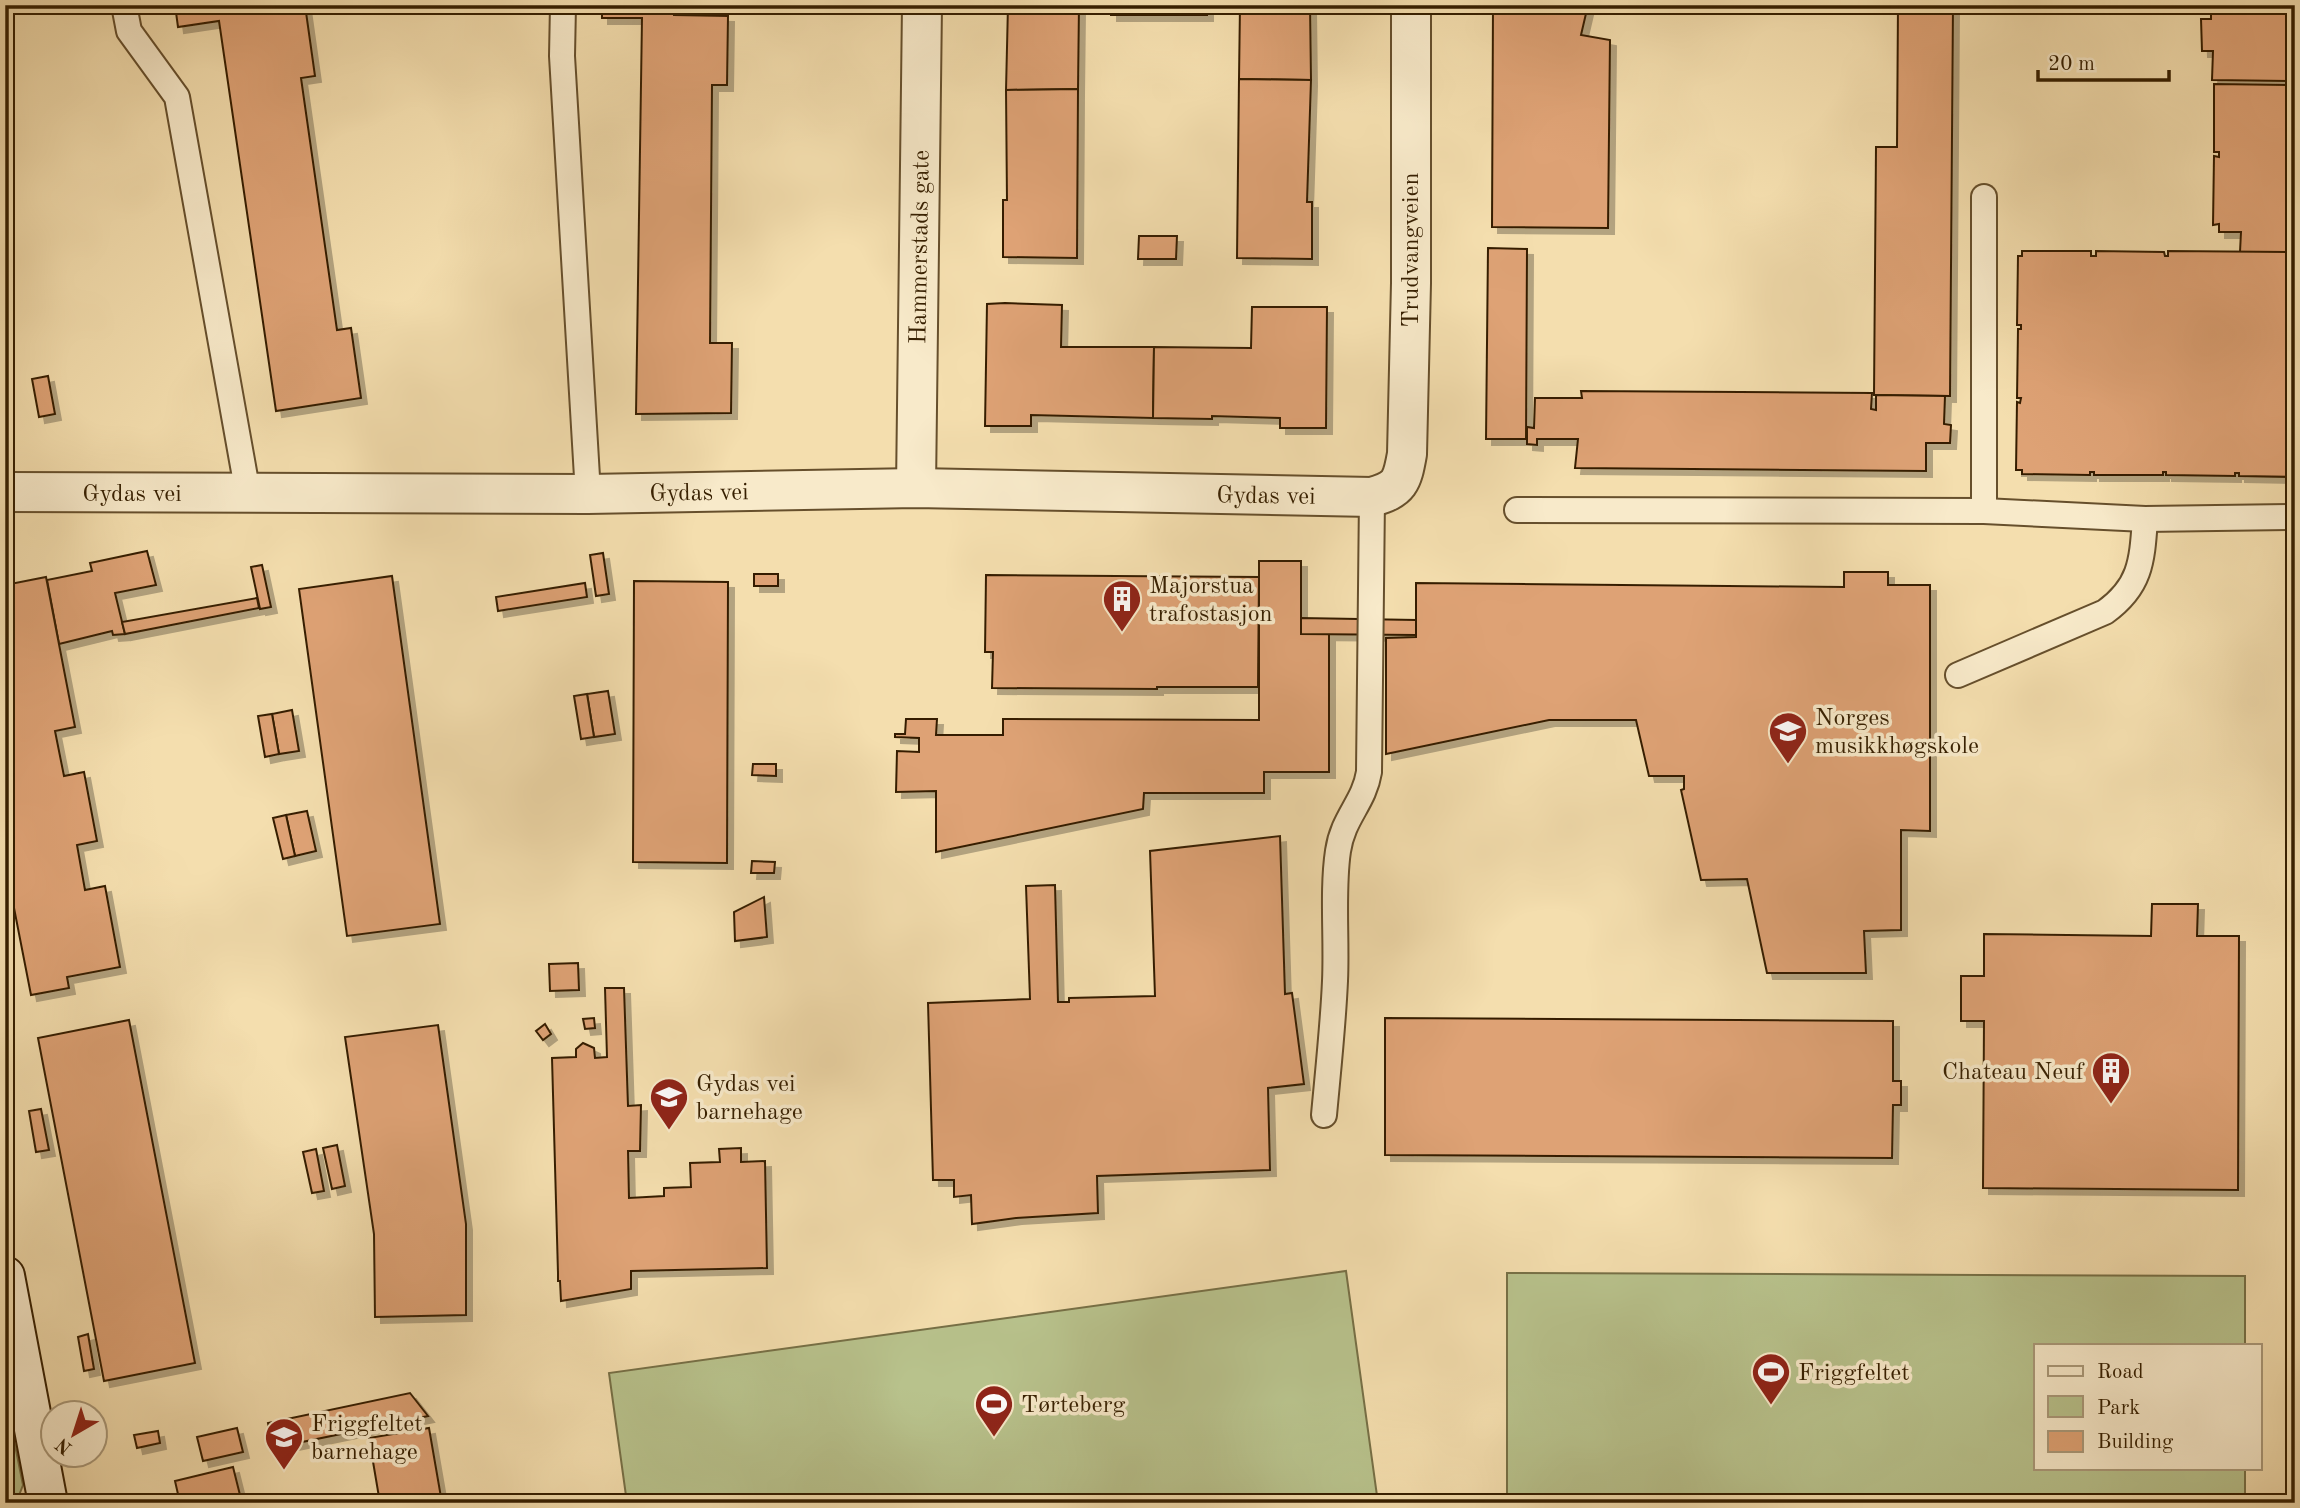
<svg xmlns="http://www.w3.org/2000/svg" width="2300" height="1508" viewBox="0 0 2300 1508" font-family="'Old Standard TT',serif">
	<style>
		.green { fill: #b8c28c; stroke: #777046; stroke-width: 2 }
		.building { fill: #dea274; stroke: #361f00; stroke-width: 2; filter: url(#shadow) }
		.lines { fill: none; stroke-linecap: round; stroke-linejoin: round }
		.lane-casing { stroke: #664f2c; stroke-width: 28 }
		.street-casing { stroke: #664f2c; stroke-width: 42 }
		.secondary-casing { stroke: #361f00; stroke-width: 42 }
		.lane { stroke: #f8eaca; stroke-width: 24 }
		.street { stroke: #f8eaca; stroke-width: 38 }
		.secondary { stroke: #f8eaca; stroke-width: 38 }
		.labels { text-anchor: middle; stroke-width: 7; stroke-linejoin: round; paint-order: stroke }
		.street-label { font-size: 24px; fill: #361f00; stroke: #f8eaca }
		.poi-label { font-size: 24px; fill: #361f00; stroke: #f8eaca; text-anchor: start }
	</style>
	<defs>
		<filter id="shadow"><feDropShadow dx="6" dy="6" stdDeviation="0" flood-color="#0004"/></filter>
	</defs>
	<rect width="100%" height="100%" fill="#f4deae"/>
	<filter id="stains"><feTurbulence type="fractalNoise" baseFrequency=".00286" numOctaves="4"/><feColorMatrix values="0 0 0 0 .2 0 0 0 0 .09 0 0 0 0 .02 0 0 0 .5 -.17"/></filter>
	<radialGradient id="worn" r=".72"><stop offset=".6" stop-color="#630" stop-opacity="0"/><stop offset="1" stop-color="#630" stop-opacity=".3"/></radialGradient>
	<g class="green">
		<polygon points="1346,1271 1378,1503 627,1503 609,1373"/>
		<polygon points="1507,1273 2245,1276 2245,1345 2036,1345 2036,1468 2245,1468 2245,1503 1507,1503"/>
		<polygon points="5,1395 23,1485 16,1503 5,1503"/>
	</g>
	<g class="building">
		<polygon points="175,5 248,5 249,13 305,5 315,76 301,78 337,330 351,328 361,398 276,411 219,21 178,27"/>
		<polygon points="602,5 674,5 674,15 728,16 727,85 712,85 710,343 732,343 731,413 636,414 642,18 602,18"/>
		<polygon points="1008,5 1079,5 1078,89 1006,90"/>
		<rect x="1111" y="5" width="96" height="10"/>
		<polygon points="1240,5 1310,5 1311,80 1239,79"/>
		<polygon points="1493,5 1588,5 1581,35 1610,40 1608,228 1492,227"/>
		<polygon points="1898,5 1953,5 1950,396 1874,395 1876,147 1897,147"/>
		<polygon points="2211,5 2295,5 2295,81 2212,80 2213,51 2202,51 2201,19 2211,19"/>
		<polygon points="1239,79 1311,80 1307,202 1312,202 1312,259 1237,258"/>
		<polygon points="2214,84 2294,85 2293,153 2289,153 2289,157 2293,157 2293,225 2287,225 2287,252 2240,252 2241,232 2219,232 2219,224 2213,225 2214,156 2219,157 2219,152 2214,152"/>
		<polygon points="1078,89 1077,258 1003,257 1003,200 1007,200 1006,90"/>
		<polygon points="1139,236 1177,236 1176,259 1138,259"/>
		<polygon points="1488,248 1527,249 1526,439 1486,439"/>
		<polygon points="2022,251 2091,251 2091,256 2096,256 2096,251 2164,252 2165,256 2168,256 2168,251 2295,252 2295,477 2239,476 2239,473 2235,473 2235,476 2166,475 2166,472 2163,472 2163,475 2094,475 2094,472 2090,472 2090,475 2022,474 2022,470 2016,470 2017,402 2020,403 2021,398 2017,398 2018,329 2021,329 2021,325 2017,325 2018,256 2022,256"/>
		<polygon points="1005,303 1062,305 1061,347 1154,347 1153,418 1031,415 1031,426 985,426 987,304"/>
		<polygon points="1252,307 1327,307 1326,428 1280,428 1280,418 1212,416 1212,419 1153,418 1154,347 1251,348"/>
		<polygon points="48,376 55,414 39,417 32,379"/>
		<polygon points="1581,391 1872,393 1871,409 1876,410 1876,395 1945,396 1944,424 1951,425 1950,443 1926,443 1926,471 1575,468 1578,439 1537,439 1537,445 1527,444 1527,427 1534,428 1535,398 1582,398"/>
		<polygon points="147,551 156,585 115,593 125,634 113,635 112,631 59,644 47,580 92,571 90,563"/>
		<polygon points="603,553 609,594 596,596 590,555"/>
		<polygon points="1259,561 1301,561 1301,634 1329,634 1329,772 1264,772 1264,793 1144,793 1143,809 936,852 936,791 896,792 897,751 919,752 919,738 895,737 895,734 905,734 906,719 937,719 936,735 1003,735 1003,719 1259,720"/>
		<polygon points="262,565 271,607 260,609 251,567"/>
		<polygon points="1844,572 1888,572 1888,585 1930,585 1930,831 1901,830 1901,930 1864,931 1866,973 1767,973 1747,879 1701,880 1681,790 1684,789 1684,776 1649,776 1636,720 1549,720 1386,754 1386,638 1416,637 1416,583 1844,587"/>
		<rect x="754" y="574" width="24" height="12"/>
		<polygon points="986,575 1259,577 1258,687 1157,687 1157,689 992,688 993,652 985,652"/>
		<polygon points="392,576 440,924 347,936 299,589"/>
		<polygon points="46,577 75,727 55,731 64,776 84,772 97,841 77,845 85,890 105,886 120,967 67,977 69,988 31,995 5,862 5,585"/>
		<polygon points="634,581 728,582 727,863 633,862"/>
		<polygon points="585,583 587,597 498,611 496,597"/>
		<polygon points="257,598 259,608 125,634 122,622"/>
		<polygon points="1301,618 1416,620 1416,635 1301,634"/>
		<polygon points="608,691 615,734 594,737 587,694"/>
		<polygon points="587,694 594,737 581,739 574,696"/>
		<polygon points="292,710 299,751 279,754 272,714"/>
		<polygon points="272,714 279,754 265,757 258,716"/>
		<polygon points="753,764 776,764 776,776 752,775"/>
		<polygon points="307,811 316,851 295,856 286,815"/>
		<polygon points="286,815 295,856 283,859 273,818"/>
		<polygon points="1280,836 1285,994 1292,993 1304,1084 1268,1088 1270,1170 1097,1176 1098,1213 1016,1218 972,1224 971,1195 954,1197 954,1180 933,1180 928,1003 1030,999 1026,886 1055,885 1058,1002 1069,1002 1069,998 1155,996 1150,851"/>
		<polygon points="752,861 775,862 774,873 751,873"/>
		<polygon points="764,897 767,937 735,941 734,912"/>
		<polygon points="2152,904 2198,904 2197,936 2239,936 2238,1190 1983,1188 1984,1021 1961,1021 1961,976 1984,976 1984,934 2151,936"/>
		<polygon points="578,963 579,990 550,991 549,964"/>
		<polygon points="605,988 624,988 628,1106 641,1105 640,1151 628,1151 629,1198 664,1196 664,1188 691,1187 690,1163 720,1162 719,1149 741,1148 741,1162 765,1161 767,1268 631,1271 631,1289 561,1301 560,1281 558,1281 558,1273 552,1058 576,1057 576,1049 583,1043 594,1048 595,1058 607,1057"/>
		<polygon points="594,1018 595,1028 585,1029 583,1019"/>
		<polygon points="1385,1018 1893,1021 1893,1081 1901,1081 1901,1105 1893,1105 1892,1158 1385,1155"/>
		<polygon points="129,1020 195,1363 104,1381 38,1038"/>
		<polygon points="545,1024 551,1034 543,1040 536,1031"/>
		<polygon points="438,1025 466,1224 466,1315 375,1317 374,1234 345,1037"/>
		<polygon points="41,1109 49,1150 36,1152 29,1111"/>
		<polygon points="337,1145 345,1186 332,1189 323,1148"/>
		<polygon points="316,1149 324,1191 312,1193 303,1152"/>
		<polygon points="88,1334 94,1369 84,1371 78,1337"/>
		<polygon points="410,1393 428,1416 273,1448 268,1423"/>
		<polygon points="237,1428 243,1452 203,1461 197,1437"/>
		<polygon points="429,1428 442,1503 380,1503 369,1438"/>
		<polygon points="158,1431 160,1443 137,1448 134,1435"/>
		<polygon points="233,1467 242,1503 180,1503 175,1481"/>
	</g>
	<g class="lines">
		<g class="lane-casing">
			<g id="lane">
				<polyline points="124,5 129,31 177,97 248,494"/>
				<polyline points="563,5 562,56 588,494"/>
				<polyline points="1517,510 1984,511 2145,519 2295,517"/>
				<polyline points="1984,511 1984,197"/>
				<path d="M1958,675L2105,612C2141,586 2142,561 2145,519"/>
				<path d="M1324,1115C1328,1071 1333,1026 1335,981C1337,939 1332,891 1338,851C1343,817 1364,803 1369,772L1372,497"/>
			</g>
		</g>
		<g class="street-casing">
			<g id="street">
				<polyline points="916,488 922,5"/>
				<path d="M5,492L588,494L916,488L1372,497C1400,489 1402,482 1407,454L1411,283V5"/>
			</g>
		</g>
		<g class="secondary-casing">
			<polyline id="secondary" points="5,1276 48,1503"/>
		</g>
		<use href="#lane" class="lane"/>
		<use href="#street" class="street"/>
		<use href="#secondary" class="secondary"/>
	</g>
	<defs>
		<g id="building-pin" transform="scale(2.0125)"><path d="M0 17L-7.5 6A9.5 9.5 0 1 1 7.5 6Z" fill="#8f2418" stroke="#f8eaca"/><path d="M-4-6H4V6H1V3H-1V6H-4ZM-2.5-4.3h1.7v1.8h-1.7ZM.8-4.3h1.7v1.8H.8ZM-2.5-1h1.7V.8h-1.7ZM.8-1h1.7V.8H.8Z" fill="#fff"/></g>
		<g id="university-pin" transform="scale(2.0125)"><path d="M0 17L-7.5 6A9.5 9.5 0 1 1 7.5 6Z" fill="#8f2418" stroke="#f8eaca"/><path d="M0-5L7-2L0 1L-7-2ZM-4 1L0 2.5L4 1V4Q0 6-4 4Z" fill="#fff"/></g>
		<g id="school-pin" transform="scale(2.0125)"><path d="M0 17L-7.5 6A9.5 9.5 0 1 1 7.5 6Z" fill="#8f2418" stroke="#f8eaca"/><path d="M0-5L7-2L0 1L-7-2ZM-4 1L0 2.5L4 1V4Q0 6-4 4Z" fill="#fff"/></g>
		<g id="stadium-pin" transform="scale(2.0125)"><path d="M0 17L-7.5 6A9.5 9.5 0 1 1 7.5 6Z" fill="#8f2418" stroke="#f8eaca"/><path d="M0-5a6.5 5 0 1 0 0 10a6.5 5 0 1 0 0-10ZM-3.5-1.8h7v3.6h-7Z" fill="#fff"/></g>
	</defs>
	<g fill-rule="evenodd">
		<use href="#building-pin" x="1122" y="599"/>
		<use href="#university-pin" x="1788" y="731"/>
		<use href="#building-pin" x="2111" y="1071"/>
		<use href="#school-pin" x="669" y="1097"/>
		<use href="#stadium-pin" x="1771" y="1372"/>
		<use href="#stadium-pin" x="994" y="1404"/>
		<use href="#school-pin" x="284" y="1437"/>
	</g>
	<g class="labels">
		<g class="street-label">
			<text transform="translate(919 247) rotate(-89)" y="8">Hammerstads gate</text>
			<text transform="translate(1410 250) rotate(-90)" y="8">Trudvangveien</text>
			<text transform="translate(699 492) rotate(-1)" y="8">Gydas vei</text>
			<text x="132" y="501">Gydas vei</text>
			<text transform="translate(1266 495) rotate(1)" y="8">Gydas vei</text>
		</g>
		<g class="poi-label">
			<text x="1149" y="593">Majorstua<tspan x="1149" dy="28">trafostasjon</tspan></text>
			<text x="1815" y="725">Norges<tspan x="1815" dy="28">musikkhøgskole</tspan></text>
			<text x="2084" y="1079" text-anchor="end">Chateau Neuf</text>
			<text x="696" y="1091">Gydas vei<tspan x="696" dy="28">barnehage</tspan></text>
			<text x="1798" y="1380">Friggfeltet</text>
			<text x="1021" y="1412">Tørteberg</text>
			<text x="311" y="1431">Friggfeltet<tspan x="311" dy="28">barnehage</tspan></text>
		</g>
	</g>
	<rect width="2300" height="1508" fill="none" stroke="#f4deae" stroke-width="28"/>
	<rect x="7" y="7" width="2286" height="1494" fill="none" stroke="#361f00" stroke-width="3.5"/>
	<rect x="14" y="14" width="2272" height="1480" fill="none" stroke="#361f00" stroke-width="2"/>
	<rect x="2034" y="1344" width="228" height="126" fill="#f8eaca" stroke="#aa9979" stroke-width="2"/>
	<rect x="2048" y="1366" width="35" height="10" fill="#f8eaca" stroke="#aa9979" stroke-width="2"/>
	<text x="2097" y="1378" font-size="21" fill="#361f00">Road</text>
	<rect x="2048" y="1396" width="35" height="21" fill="#b8c28c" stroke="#aa9979" stroke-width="2"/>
	<text x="2097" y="1414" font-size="21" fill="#361f00">Park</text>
	<rect x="2048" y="1431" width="35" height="21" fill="#dea274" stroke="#aa9979" stroke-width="2"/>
	<text x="2097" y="1448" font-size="21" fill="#361f00">Building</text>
	<g transform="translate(74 1434) rotate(219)"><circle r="33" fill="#f8eaca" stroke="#aa9979" stroke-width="2"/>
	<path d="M0-5L12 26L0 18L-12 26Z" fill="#8f2418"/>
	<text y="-10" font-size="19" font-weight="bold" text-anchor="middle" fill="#361f00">N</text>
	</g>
	<path d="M2038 70v10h131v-10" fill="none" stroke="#361f00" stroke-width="3.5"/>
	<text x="2048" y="70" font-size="21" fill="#361f00" stroke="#f8eaca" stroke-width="5" paint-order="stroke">20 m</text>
	<rect width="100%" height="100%" filter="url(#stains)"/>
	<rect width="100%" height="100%" fill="url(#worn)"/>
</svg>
